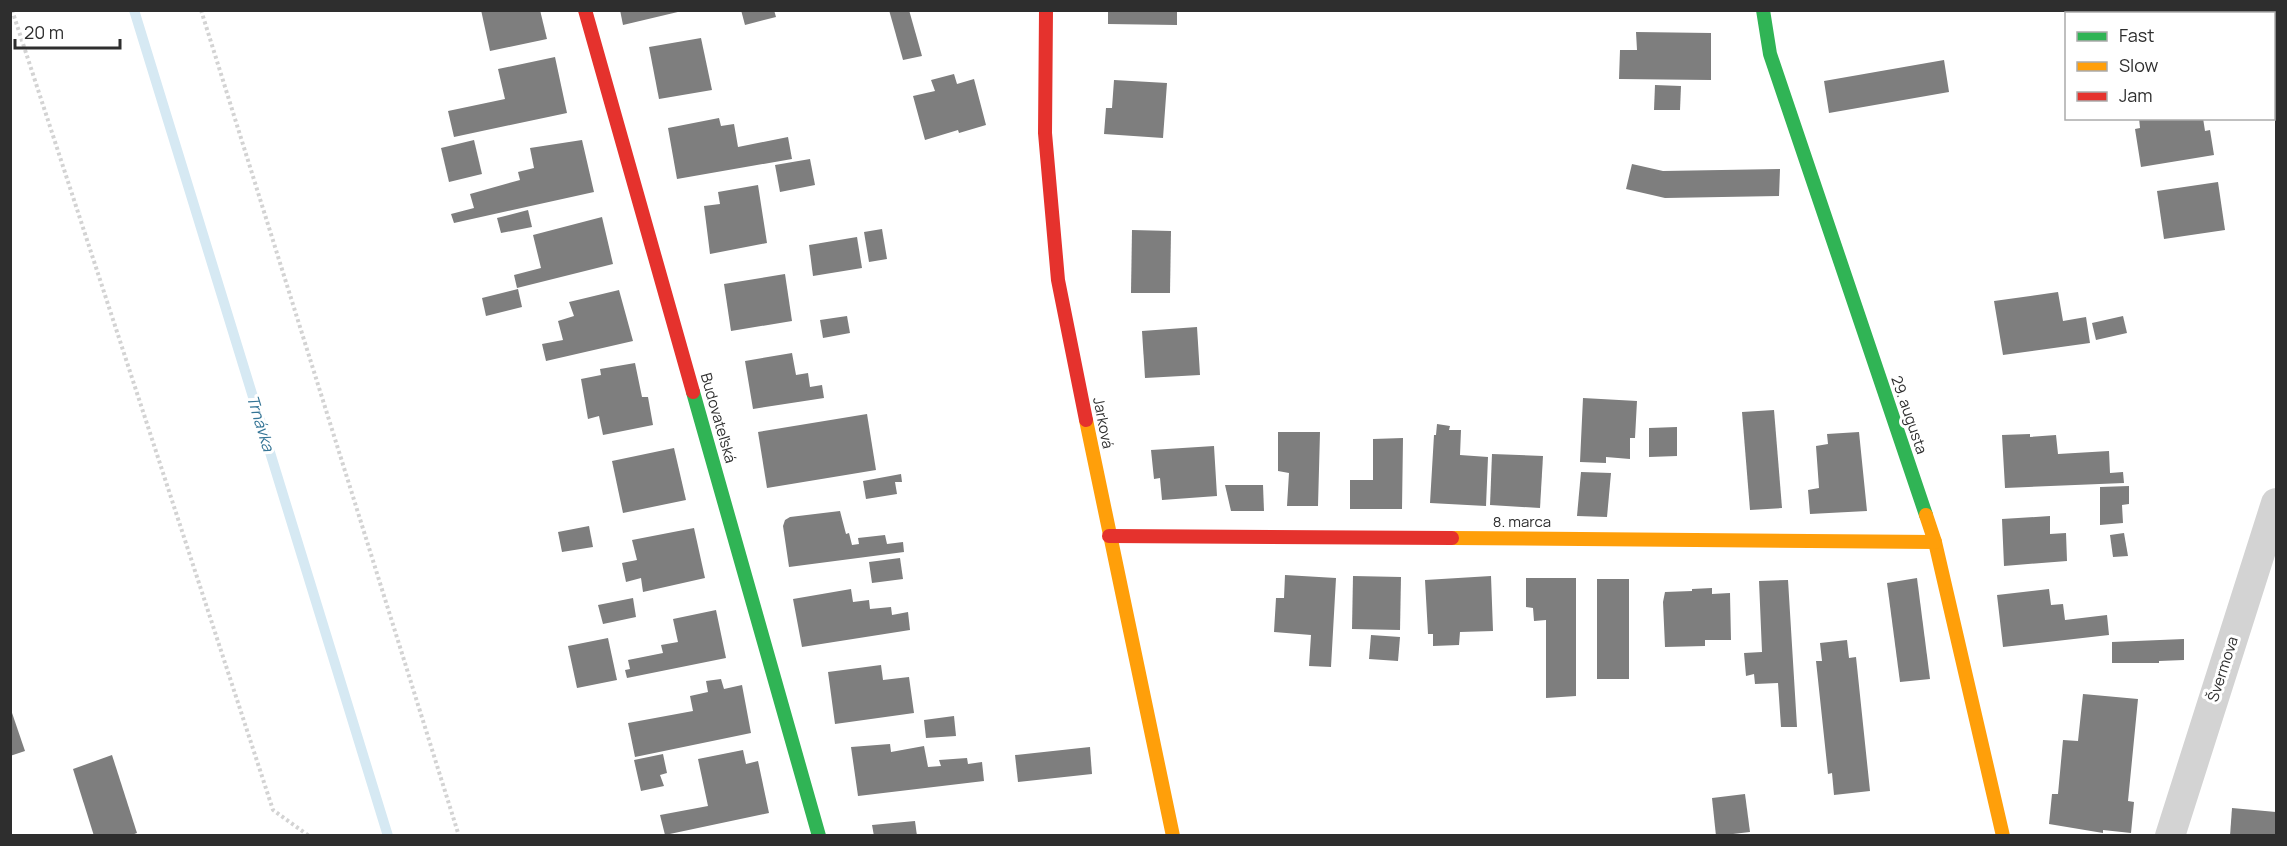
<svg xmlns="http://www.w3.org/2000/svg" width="2287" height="846" viewBox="0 0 2287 846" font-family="Manrope,sans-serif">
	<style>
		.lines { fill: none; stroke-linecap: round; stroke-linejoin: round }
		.stream { stroke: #d6e9f3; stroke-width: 10 }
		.building { fill: #7e7e7e }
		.path { stroke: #d3d3d3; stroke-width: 4; stroke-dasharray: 3 3; stroke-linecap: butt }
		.street { stroke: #d3d3d3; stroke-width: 30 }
		.fast { stroke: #30b455; stroke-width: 14 }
		.slow { stroke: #ff9f0a; stroke-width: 14 }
		.jam { stroke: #e5322d; stroke-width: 14 }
		.labels { text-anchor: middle; stroke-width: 6; stroke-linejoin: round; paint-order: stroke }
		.street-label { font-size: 15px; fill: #2e2e2e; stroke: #fff }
		.water-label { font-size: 16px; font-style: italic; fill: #357596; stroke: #fff }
	</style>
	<rect width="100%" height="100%" fill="#fff"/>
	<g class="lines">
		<polyline class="stream" points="134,10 388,836"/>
	</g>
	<g class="building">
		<polygon points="481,10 540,10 547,39 490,51"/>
		<polygon points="620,10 682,10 682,11 623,25"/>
		<polygon points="741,10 774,10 776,17 745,25"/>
		<polygon points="889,10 909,10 922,56 903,60"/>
		<polygon points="1108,10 1177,10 1177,25 1108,24"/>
		<polygon points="2143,10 2199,10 2199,14 2144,14"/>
		<polygon points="1636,32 1711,33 1711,80 1619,79 1620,50 1637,50"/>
		<polygon points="701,38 712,90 659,99 649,47"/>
		<polygon points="555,57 567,113 454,137 448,111 505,99 498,69"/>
		<polygon points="1944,60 1949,92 1829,113 1824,81"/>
		<polygon points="954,74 957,84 974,79 986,125 959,133 958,130 925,140 913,96 935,91 931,80"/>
		<polygon points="1114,80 1167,83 1163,138 1104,134 1106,108 1112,108"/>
		<polygon points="1655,85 1681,86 1680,110 1654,110"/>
		<polygon points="719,118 721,126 734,124 738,147 788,137 792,159 677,179 668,128"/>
		<polygon points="2139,118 2203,118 2205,131 2210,130 2214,155 2141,167 2135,129 2140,128"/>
		<polygon points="474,140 482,174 449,182 441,148"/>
		<polygon points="582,140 594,192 454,223 451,214 474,208 470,194 520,180 518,172 534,168 530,148"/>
		<polygon points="810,159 815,185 780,192 775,165"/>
		<polygon points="1632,164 1663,171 1780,169 1779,196 1665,198 1626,189"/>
		<polygon points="2218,182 2225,230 2164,239 2157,191"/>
		<polygon points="758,185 767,243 710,254 704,206 720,204 718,192"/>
		<polygon points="528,210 532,227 501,233 497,218"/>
		<polygon points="602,217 613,264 517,288 514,275 541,268 533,235"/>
		<polygon points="882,229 887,259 869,262 864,232"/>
		<polygon points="1132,230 1171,231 1170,293 1131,293"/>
		<polygon points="857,237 862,268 813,276 809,245"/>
		<polygon points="785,274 792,321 731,331 724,284"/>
		<polygon points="518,289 522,307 486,316 482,298"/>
		<polygon points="619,290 633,341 546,361 542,344 563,340 558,321 574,316 569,302"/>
		<polygon points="2058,292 2063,321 2086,317 2090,343 2003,355 1994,301"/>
		<polygon points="847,316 850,333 823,338 820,320"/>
		<polygon points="2123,316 2127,333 2096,340 2092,323"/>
		<polygon points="1197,327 1200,375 1145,378 1142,331"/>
		<polygon points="792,353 796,375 808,373 810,387 822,385 824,398 753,409 745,361"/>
		<polygon points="635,363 642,397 648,397 653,425 603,435 599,416 588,419 581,379 601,375 600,369"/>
		<polygon points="1583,398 1637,401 1635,438 1630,438 1630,459 1606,457 1606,463 1580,462"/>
		<polygon points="1774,410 1782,508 1750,510 1742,412"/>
		<polygon points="867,414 876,470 767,488 758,432"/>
		<polygon points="1437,424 1450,426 1449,430 1461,430 1460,455 1488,457 1486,506 1430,503 1434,435 1436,435"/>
		<polygon points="1677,427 1677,456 1649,457 1649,428"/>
		<polygon points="1278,432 1320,432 1318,506 1287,506 1289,473 1278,471"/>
		<polygon points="1859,432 1867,511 1810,514 1808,490 1819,488 1816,446 1828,444 1827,434"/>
		<polygon points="2030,434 2030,437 2056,435 2058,454 2109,451 2110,473 2123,472 2124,483 2005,488 2002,435"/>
		<polygon points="1403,438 1402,509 1350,509 1350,480 1373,480 1373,439"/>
		<polygon points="1214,446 1217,496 1162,500 1160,478 1154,479 1151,450"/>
		<polygon points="674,448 686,500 623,513 612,461"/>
		<polygon points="1492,454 1543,456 1540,508 1490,505"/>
		<polygon points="1581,472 1611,473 1607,517 1577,516"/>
		<polygon points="901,474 902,482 895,482 897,494 866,499 863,481"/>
		<polygon points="1225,485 1263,485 1264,511 1231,511"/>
		<polygon points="2129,486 2129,504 2122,505 2123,523 2100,525 2100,487"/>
		<polygon points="840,511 846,534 849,533 852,545 859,544 858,538 885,535 887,544 903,542 904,552 789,567 783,526 785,520 790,517"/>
		<polygon points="2050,516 2050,534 2066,533 2067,561 2004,566 2002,519"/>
		<polygon points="589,526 593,547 562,552 558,532"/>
		<polygon points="694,528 705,578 643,592 641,578 626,582 622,563 637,560 632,540"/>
		<polygon points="2124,533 2128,556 2113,557 2110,535"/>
		<polygon points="900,558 903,579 872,583 869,562"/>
		<polygon points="1285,575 1336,578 1331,667 1309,666 1311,635 1274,632 1276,598 1284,598"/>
		<polygon points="1353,576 1401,577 1400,630 1352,629"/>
		<polygon points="1491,576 1493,631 1460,632 1459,645 1433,646 1433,634 1428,634 1425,580"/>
		<polygon points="1526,578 1576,578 1576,696 1546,698 1546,620 1534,621 1533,608 1526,607"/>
		<polygon points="1917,578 1930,679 1900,682 1887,583"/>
		<rect x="1597" y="579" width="32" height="100"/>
		<polygon points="1788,580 1797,727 1781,727 1778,683 1755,684 1754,674 1746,676 1744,653 1762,652 1759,581"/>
		<polygon points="1712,588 1712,594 1730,593 1731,640 1705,640 1705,646 1665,647 1663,602 1665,592 1692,591 1692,589"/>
		<polygon points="851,589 853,602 869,600 870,609 891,607 892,615 908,612 910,630 802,647 793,599"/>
		<polygon points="2049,589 2051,605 2063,604 2065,620 2107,615 2109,635 2003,647 1997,595"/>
		<polygon points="633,598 636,617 603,624 598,605"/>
		<polygon points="716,610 726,658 627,678 625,670 630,669 628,660 663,653 661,645 678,642 673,619"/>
		<polygon points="1371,635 1400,637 1398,661 1369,659"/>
		<polygon points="608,638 617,680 577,688 568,646"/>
		<polygon points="2184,639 2184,660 2159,661 2159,663 2112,663 2112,642"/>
		<polygon points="1847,640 1849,658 1856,657 1870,791 1834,795 1832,773 1828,774 1816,661 1822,661 1820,643"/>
		<polygon points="881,665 883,680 909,677 914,713 835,724 828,672"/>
		<polygon points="721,679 724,689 742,685 751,733 635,757 628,723 693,711 690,696 708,692 706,681"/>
		<polygon points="2083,694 2138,699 2128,801 2134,802 2131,833 2103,830 2103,833 2049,824 2052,794 2058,794 2063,740 2078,741"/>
		<polygon points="10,707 25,751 10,756"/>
		<polygon points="954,716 956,736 926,738 924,720"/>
		<polygon points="890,744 891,752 924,746 928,767 941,766 939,760 967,758 968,764 982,762 984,781 858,796 851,747"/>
		<polygon points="1090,747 1092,774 1018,782 1015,755"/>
		<polygon points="743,750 746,764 758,761 769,813 665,835 660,815 708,806 698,759"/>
		<polygon points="663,754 667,773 660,775 664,786 641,791 634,760"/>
		<polygon points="112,755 137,833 129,836 94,836 73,769"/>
		<polygon points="1745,794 1750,832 1716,836 1712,798"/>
		<polygon points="2232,808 2276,812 2276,836 2230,836"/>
		<polygon points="915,821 917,836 874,836 872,825"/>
	</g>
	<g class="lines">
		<g class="path">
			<polyline points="12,10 273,810 309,836"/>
			<polyline points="201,10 459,836"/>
		</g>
		<g class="street">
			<polyline points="2269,10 2270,14"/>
			<polyline points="2274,46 2276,72"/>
			<polyline points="2170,836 2276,503"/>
		</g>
		<g class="fast">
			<polyline points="1763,10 1770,54 1926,515"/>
			<polyline points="693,392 819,836"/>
		</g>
		<g class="slow">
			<polyline points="1086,420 1173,836"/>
			<polyline points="1926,515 1935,542 2003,836"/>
			<polyline points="1452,538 1935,542"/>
		</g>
		<g class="jam">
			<polyline points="585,10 693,392"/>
			<polyline points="1046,10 1045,133 1058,280 1086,420"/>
			<polyline points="1109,536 1452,538"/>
		</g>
	</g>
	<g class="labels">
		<g class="street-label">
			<text transform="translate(1909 415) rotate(71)" y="5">29. augusta</text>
			<text transform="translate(718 418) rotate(74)" y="5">Budovateľská</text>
			<text transform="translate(1103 423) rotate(79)" y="5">Jarková</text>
			<text x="1522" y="527">8. marca</text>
			<text transform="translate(2223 669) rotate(-72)" y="5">Švermova</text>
		</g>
		<g class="water-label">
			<text transform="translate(261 423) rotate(73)" y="6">Trnávka</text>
		</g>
	</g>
	<rect width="2287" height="846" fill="none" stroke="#2e2e2e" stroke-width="24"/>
	<rect x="2065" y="12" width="210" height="108" fill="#ffffff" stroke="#ababab" stroke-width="1.5"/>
	<rect x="2077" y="32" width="30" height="9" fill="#30b455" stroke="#ababab" stroke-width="1.5"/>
	<text x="2119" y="42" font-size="18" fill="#2e2e2e">Fast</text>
	<rect x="2077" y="62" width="30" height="9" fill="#ff9f0a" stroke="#ababab" stroke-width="1.5"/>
	<text x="2119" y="72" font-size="18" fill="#2e2e2e">Slow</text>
	<rect x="2077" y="92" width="30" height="9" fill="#e5322d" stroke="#ababab" stroke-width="1.5"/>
	<text x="2119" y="102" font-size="18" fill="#2e2e2e">Jam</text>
	<path d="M15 39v9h105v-9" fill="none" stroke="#2e2e2e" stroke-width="3"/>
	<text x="24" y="39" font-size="18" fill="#2e2e2e" stroke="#ffffff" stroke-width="4.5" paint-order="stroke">20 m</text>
</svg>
